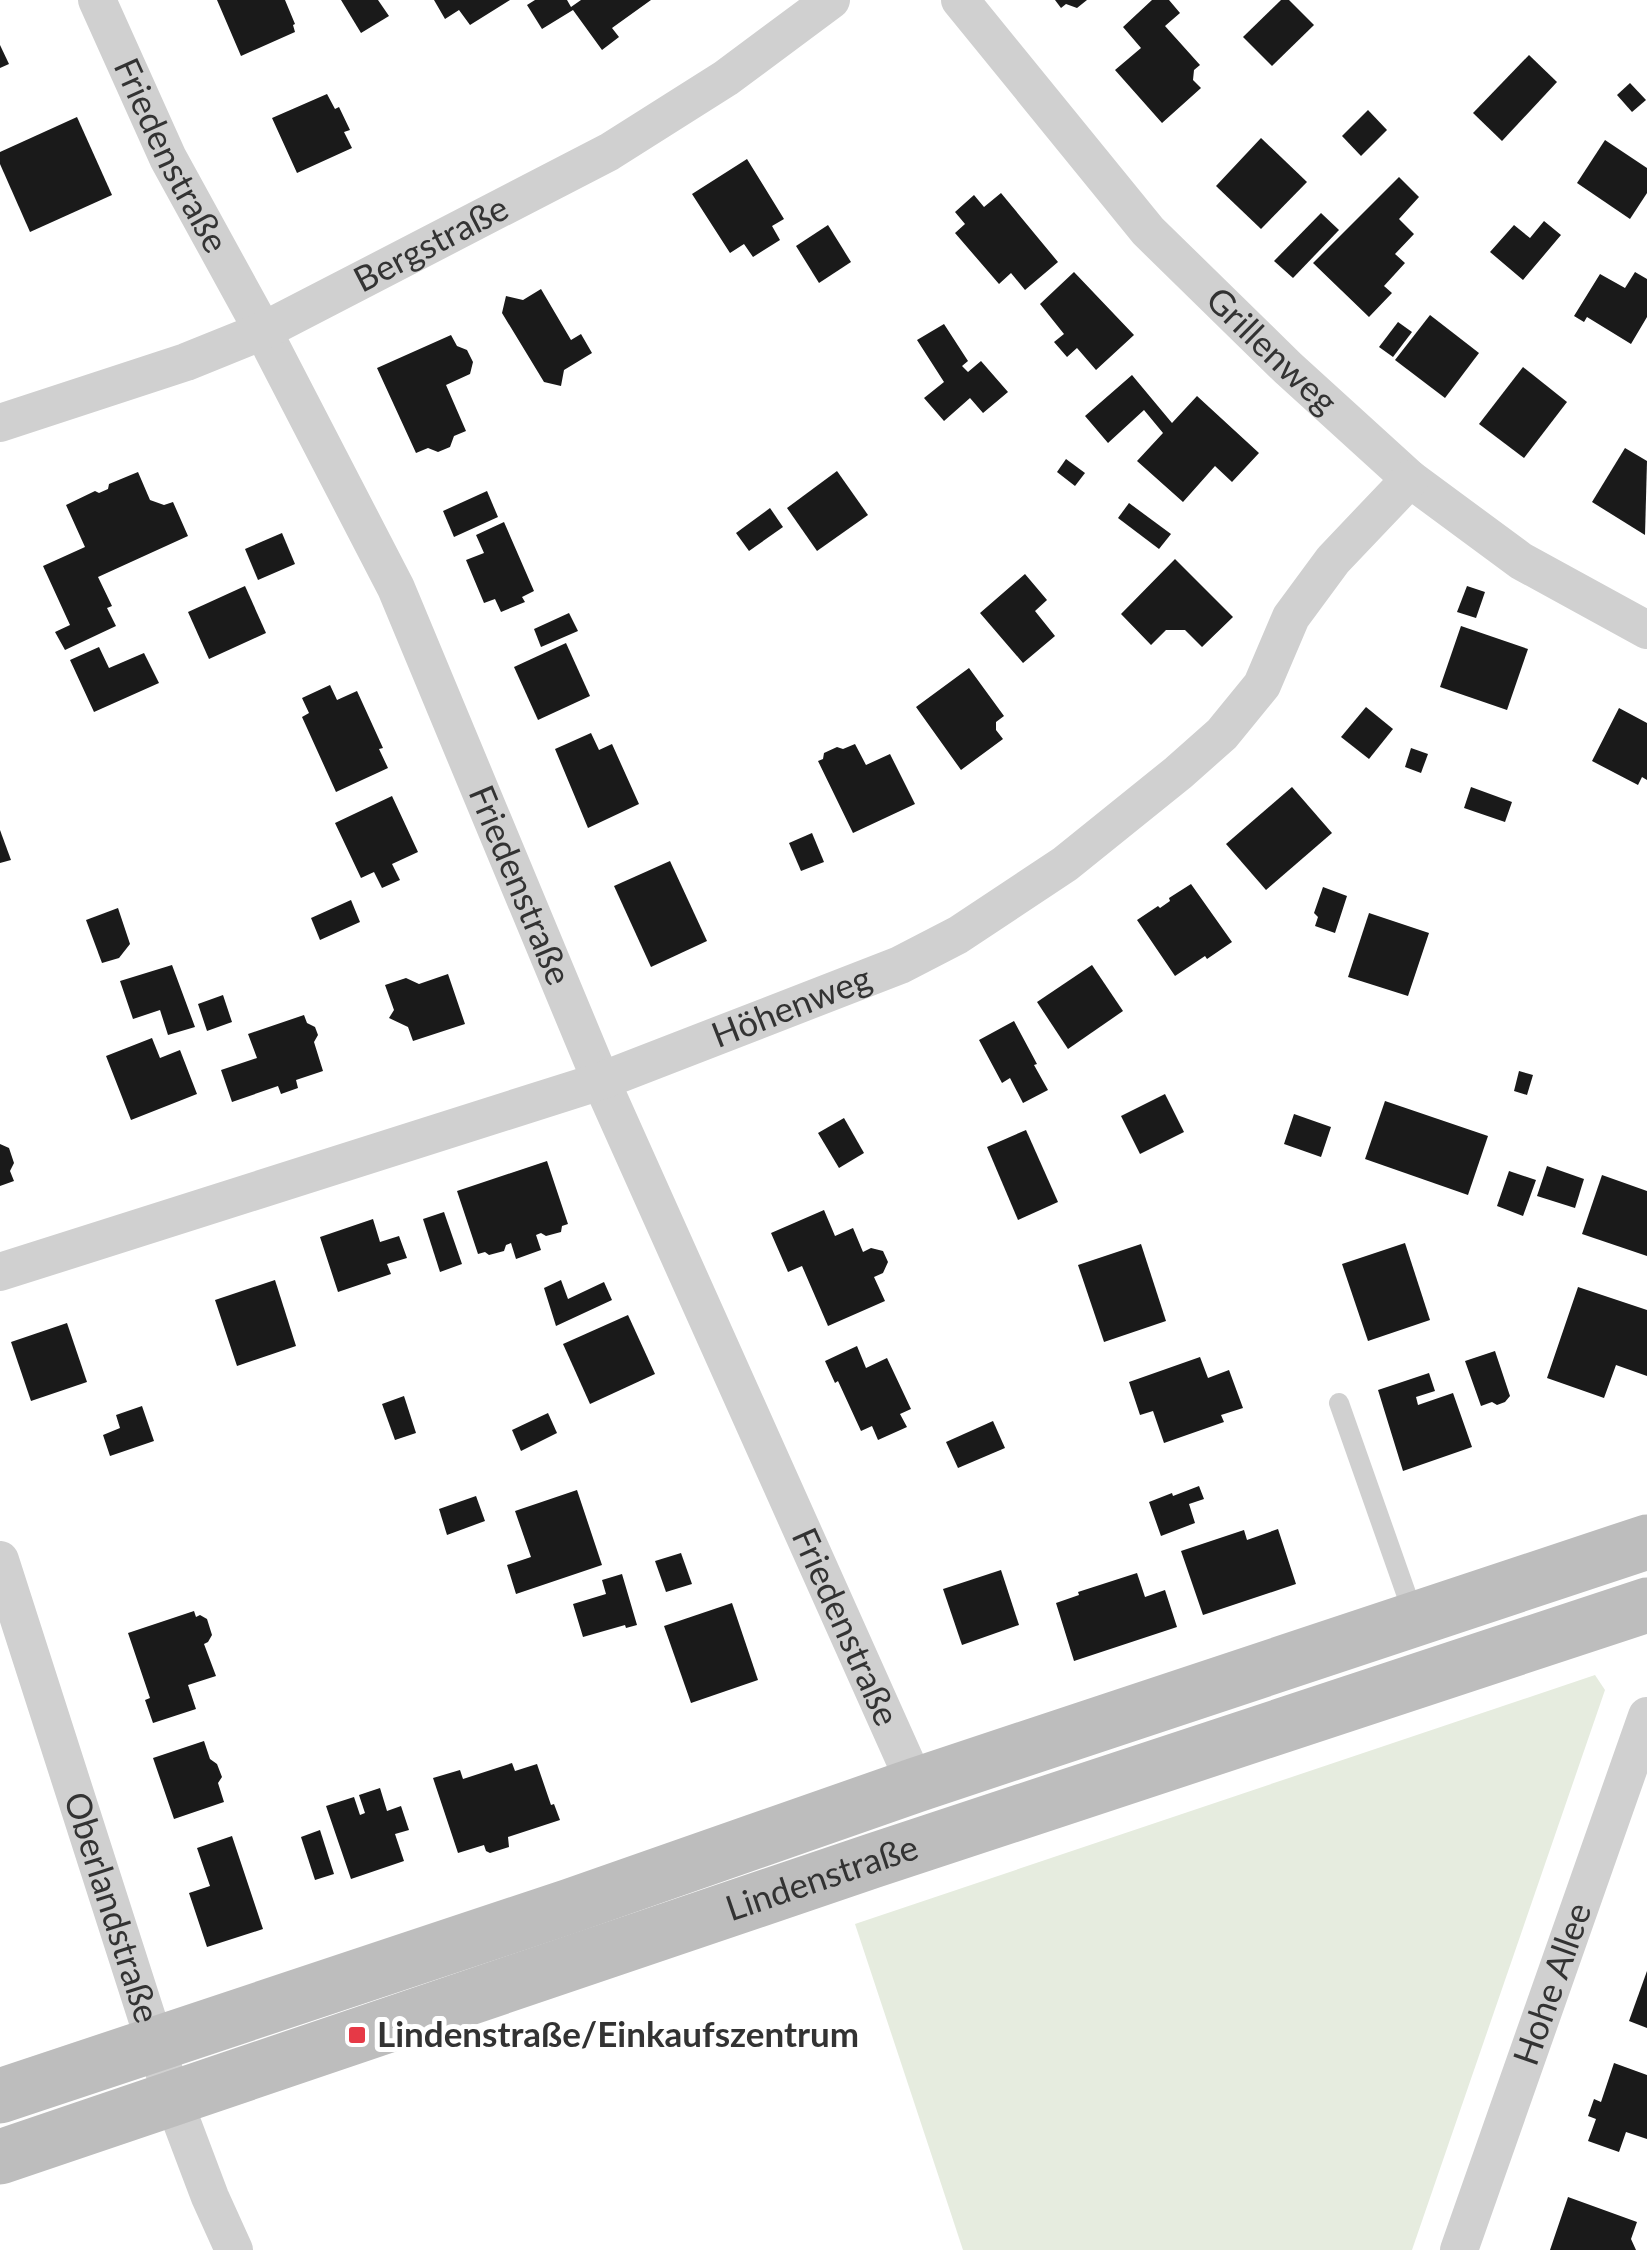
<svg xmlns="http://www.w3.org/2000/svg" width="1647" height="2250" viewBox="0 0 1647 2250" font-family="Lato,sans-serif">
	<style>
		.green { fill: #e6ecdf }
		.building { fill: #1a1a1a }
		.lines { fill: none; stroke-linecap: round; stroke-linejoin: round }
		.lane { stroke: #d0d0d0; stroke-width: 20 }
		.street { stroke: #d0d0d0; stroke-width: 38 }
		.secondary { stroke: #bdbdbd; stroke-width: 55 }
		.poi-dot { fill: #e63946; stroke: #fff; stroke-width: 4 }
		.labels { text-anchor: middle; stroke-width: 10; stroke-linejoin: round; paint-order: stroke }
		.street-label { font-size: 35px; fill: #333; stroke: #fff }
		.poi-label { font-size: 35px; font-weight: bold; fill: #333; stroke: #fff; text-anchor: start }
	</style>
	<rect width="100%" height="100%" fill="#fff"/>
	<polygon class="green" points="1595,1675 1605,1690 1412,2250 963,2250 855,1924"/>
	<g class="building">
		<polygon points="217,0 285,0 295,24 293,25 295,32 241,56"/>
		<polygon points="341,0 378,0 389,16 361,33"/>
		<polygon points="434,0 510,0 470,25 459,10 445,19"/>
		<polygon points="535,0 567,0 571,7 581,0 651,0 612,28 619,37 602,50 573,10 542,29 527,5"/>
		<polygon points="1055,0 1087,0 1077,8 1066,4 1061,8"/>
		<polygon points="1152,0 1169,0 1180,13 1165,26 1200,65 1194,70 1193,80 1201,88 1162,123 1115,70 1141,48 1123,27"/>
		<polygon points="1281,0 1289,0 1314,25 1272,66 1243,37"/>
		<polygon points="0,45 9,64 0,68"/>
		<polygon points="1529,55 1557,82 1502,141 1473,113"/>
		<polygon points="1630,83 1646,100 1632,112 1617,95"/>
		<polygon points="327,94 335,109 339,107 350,130 344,132 352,148 297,173 272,118"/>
		<polygon points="1368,110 1387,130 1361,156 1342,136"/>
		<polygon points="77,117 112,195 30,232 0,164 0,152"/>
		<polygon points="1261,138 1307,182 1261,229 1216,186"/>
		<polygon points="1605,140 1647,168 1647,193 1630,219 1577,183"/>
		<polygon points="747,159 784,219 772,226 780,240 753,257 744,244 730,253 692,194"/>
		<polygon points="1399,177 1419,197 1399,219 1414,234 1395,254 1405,263 1384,286 1392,293 1369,317 1313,263"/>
		<polygon points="1001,193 1058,262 1025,290 1011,273 999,284 955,233 965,224 955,212 974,195 984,207"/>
		<polygon points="1321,213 1339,230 1293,278 1274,261"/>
		<polygon points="1544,221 1561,235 1523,280 1490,252 1514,225 1530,238"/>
		<polygon points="828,225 851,262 819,283 796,246"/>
		<polygon points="1074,272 1134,335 1096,370 1077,348 1067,357 1054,342 1064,334 1040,304"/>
		<polygon points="1635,272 1647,279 1647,317 1631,344 1587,317 1584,322 1574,316 1600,274 1625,288"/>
		<polygon points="541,289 571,340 581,334 592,353 564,370 561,386 544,382 502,313 506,296 523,300"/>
		<polygon points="1430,315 1479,353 1445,398 1395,360"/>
		<polygon points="1398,322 1412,332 1393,357 1379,347"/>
		<polygon points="944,324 968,361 962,366 968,372 981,361 1008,392 983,413 970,398 944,421 924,398 944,382 917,340"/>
		<polygon points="451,335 457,346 467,350 473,362 470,374 446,385 466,431 454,436 450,447 438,452 428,448 416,453 377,368"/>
		<polygon points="1523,367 1567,402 1524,458 1479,424"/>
		<polygon points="1132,375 1172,423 1197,396 1259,453 1232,482 1215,466 1183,502 1137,461 1163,433 1144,410 1108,443 1085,416"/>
		<polygon points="1625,448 1647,461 1645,535 1592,502"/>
		<polygon points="1066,459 1085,473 1075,486 1057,472"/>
		<polygon points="837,471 868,515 817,551 787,508"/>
		<polygon points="138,472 150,500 164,505 173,502 188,536 98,577 112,606 107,608 116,626 65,650 55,632 70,625 43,566 85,547 66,505 95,491 99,493 108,489 109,484"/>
		<polygon points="487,491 498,517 454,537 443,511"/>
		<polygon points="1129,503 1171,534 1159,549 1118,518"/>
		<polygon points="770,508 783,527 749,551 736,533"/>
		<polygon points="504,522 534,591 522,597 525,602 501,612 495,599 484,603 466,560 484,553 476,535"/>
		<polygon points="282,533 295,564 258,580 245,549"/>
		<polygon points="1175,559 1233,617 1202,647 1185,630 1166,630 1151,645 1121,614"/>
		<polygon points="1025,574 1047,600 1035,611 1055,636 1023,663 980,613"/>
		<polygon points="245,586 266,633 209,659 188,612"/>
		<polygon points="1467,586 1485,592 1476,618 1457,612"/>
		<polygon points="569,613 578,631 541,647 534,629"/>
		<polygon points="1461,626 1528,649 1507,710 1440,687"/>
		<polygon points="566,643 590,696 538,720 514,667"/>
		<polygon points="99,647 109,668 144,653 159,683 94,712 70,660"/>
		<polygon points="969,668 1004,716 996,722 996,730 1003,739 961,770 916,707"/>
		<polygon points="330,685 337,700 357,691 383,748 379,749 388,768 336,792 302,717 309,713 302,698"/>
		<polygon points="1366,707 1393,729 1369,759 1341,737"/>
		<polygon points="1619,708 1647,723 1647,780 1642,777 1638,785 1592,761"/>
		<polygon points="591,733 599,750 612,744 639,804 588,828 555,749"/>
		<polygon points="855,744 866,765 890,754 915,804 853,833 818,761 823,759 824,753 837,747 843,749"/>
		<polygon points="1411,748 1428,754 1421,773 1405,767"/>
		<polygon points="1292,787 1332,833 1266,890 1226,844"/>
		<polygon points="1471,787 1512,802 1505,822 1464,808"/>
		<polygon points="392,796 418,852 392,864 400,880 382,888 374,872 361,878 335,823"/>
		<polygon points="0,830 11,860 0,863"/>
		<polygon points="812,833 824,862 801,871 789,843"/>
		<polygon points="670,861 707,941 651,967 614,886"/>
		<polygon points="1191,884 1232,942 1207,959 1205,956 1175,976 1137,920 1158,906 1160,908 1170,901 1169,898"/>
		<polygon points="1323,887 1347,896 1335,933 1315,926 1318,917 1314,913"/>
		<polygon points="351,900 360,922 320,940 311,918"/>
		<polygon points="118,908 130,944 119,958 102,963 86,920"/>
		<polygon points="1369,913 1429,933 1408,996 1348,977"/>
		<polygon points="172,965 195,1027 168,1035 160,1010 133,1019 120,981"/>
		<polygon points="1092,965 1123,1011 1068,1049 1037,1002"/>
		<polygon points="448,974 465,1024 413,1041 408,1027 389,1018 394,1010 385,985 406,978 419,984"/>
		<polygon points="223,995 232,1022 207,1031 198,1004"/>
		<polygon points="304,1015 307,1023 315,1027 318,1035 314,1042 323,1071 296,1080 298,1088 281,1094 278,1086 232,1102 221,1070 257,1058 248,1034"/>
		<polygon points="1014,1021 1037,1064 1034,1065 1048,1090 1023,1103 1010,1078 1002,1083 979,1040"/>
		<polygon points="152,1038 160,1058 180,1050 197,1094 131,1120 106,1056"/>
		<polygon points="1519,1071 1533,1075 1527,1095 1514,1091"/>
		<polygon points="1165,1094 1184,1132 1140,1154 1121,1116"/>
		<polygon points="1385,1101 1488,1136 1468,1195 1365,1159"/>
		<polygon points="1294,1114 1331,1127 1321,1157 1284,1144"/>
		<polygon points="844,1118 864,1153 839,1168 818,1133"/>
		<polygon points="1026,1130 1058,1202 1018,1220 987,1147"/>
		<polygon points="0,1144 9,1148 14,1163 10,1171 14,1181 0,1186"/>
		<polygon points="547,1161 568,1224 562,1226 561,1232 546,1236 541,1233 536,1235 541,1250 516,1259 511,1243 506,1245 504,1251 489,1255 485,1252 478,1254 457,1191"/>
		<polygon points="1547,1166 1584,1179 1575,1208 1537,1196"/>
		<polygon points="1509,1171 1536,1180 1523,1216 1497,1206"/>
		<polygon points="1602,1175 1647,1191 1647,1256 1582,1234"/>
		<polygon points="824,1210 835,1236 853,1228 863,1252 871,1248 883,1251 888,1262 883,1273 874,1277 885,1301 828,1326 802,1266 788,1272 771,1233"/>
		<polygon points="444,1212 462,1264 440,1272 423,1219"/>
		<polygon points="373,1219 380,1242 399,1236 407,1258 387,1264 391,1274 338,1292 320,1237"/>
		<polygon points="1405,1243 1430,1320 1368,1341 1342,1264"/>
		<polygon points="1141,1244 1166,1321 1104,1342 1078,1265"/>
		<polygon points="275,1280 296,1346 237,1366 215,1300"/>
		<polygon points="561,1280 568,1299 604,1282 612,1300 556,1326 544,1288"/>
		<polygon points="1578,1287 1647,1310 1647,1376 1616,1365 1604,1398 1547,1378"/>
		<polygon points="628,1315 655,1374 590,1404 563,1344"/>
		<polygon points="67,1323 87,1382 31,1401 11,1342"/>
		<polygon points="857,1346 866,1368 887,1358 911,1409 900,1414 907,1427 878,1440 872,1426 861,1431 838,1381 835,1383 825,1361"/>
		<polygon points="1495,1351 1510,1396 1505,1402 1497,1405 1492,1402 1481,1406 1465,1361"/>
		<polygon points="1200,1357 1208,1378 1229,1370 1243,1408 1221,1415 1224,1422 1164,1443 1153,1411 1140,1415 1129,1382"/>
		<polygon points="1429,1373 1435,1391 1416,1397 1418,1405 1453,1393 1472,1447 1403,1471 1378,1390"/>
		<polygon points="404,1396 416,1433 395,1440 382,1404"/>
		<polygon points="142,1406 154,1441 110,1456 103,1435 120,1428 116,1415"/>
		<polygon points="548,1413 557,1433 521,1451 512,1430"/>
		<polygon points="993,1421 1005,1448 958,1468 946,1442"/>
		<polygon points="1199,1486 1204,1499 1189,1504 1195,1523 1161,1536 1149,1502 1172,1493 1173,1496"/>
		<polygon points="577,1490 602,1565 516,1594 507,1565 531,1557 515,1511"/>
		<polygon points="476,1496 485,1521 447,1535 439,1509"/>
		<polygon points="1278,1529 1296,1584 1203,1615 1181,1551 1244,1530 1247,1540"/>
		<polygon points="681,1553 692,1584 666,1592 655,1561"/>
		<polygon points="1001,1570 1019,1625 962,1645 943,1589"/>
		<polygon points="1137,1573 1145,1597 1165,1590 1177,1627 1074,1661 1056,1603 1079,1595 1078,1592"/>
		<polygon points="622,1574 637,1625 626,1628 625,1625 583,1637 573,1604 606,1594 602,1580"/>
		<polygon points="732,1603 758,1680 691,1703 664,1626"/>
		<polygon points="194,1611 196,1617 200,1615 207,1619 212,1635 208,1642 204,1644 216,1676 188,1685 196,1709 153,1723 145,1700 150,1698 128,1633"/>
		<polygon points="204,1741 210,1759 217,1764 222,1777 218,1783 224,1802 174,1819 153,1758"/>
		<polygon points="512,1763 515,1771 537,1764 551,1805 554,1804 560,1820 508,1837 509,1847 490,1853 486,1851 484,1845 458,1853 433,1778 460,1770 463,1779"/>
		<polygon points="380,1788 387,1811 401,1806 409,1830 395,1834 404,1861 351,1879 326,1806 354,1797 360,1815 365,1813 359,1795"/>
		<polygon points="320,1830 334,1874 315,1880 301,1837"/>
		<polygon points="232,1836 263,1929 207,1947 189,1893 210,1886 197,1848"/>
		<polygon points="1647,1971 1647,2028 1629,2021"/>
		<polygon points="1614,2063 1647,2075 1647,2139 1626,2132 1619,2152 1588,2141 1596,2119 1588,2116 1594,2099 1601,2102"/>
		<polygon points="1568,2197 1637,2222 1631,2239 1636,2250 1550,2250"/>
	</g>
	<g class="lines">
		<polyline class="lane" points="1339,1403 1414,1616"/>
		<g class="street">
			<path id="s1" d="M97,0L168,158L263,331L396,588L601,1081L916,1785"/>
			<path id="s2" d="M960,0L1148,231L1288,368L1410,479L1521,561L1647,630"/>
			<path id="s3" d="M0,423L186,362L263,331L609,152L726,78L831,0"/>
			<path id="s4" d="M0,1272L601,1081L900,965L958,935L1065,864L1178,773L1222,734L1262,685L1291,617L1333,560L1410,479"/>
			<path id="s5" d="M0,1560L173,2099L210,2197L234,2250"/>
			<path id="s6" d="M1459,2250L1647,1716"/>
		</g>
		<g class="secondary">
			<polyline points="0,2096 570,1906 916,1785 1647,1542"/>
			<path id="s7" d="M0,2157L872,1861L1647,1605"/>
		</g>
	</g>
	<rect class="poi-dot" x="347" y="2025" width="20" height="20" rx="5"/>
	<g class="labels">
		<g class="street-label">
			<text dy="12" stroke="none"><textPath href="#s1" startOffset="172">Friedenstraße</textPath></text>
			<text dy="12" stroke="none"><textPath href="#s3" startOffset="468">Bergstraße</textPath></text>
			<text dy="12" stroke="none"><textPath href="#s2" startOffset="470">Grillenweg</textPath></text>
			<text dy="12" stroke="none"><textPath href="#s1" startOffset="982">Friedenstraße</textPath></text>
			<text dy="12" stroke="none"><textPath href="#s4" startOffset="835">Höhenweg</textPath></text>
			<text dy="12" stroke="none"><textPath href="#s1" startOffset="1792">Friedenstraße</textPath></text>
			<text dy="12" stroke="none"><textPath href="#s7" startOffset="868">Lindenstraße</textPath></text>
			<text dy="12" stroke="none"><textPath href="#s5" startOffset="365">Oberlandstraße</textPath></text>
			<text dy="12" stroke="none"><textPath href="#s6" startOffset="282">Hohe Allee</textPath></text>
		</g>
		<g class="poi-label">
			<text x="377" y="2047">Lindenstraße/Einkaufszentrum</text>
		</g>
	</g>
</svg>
